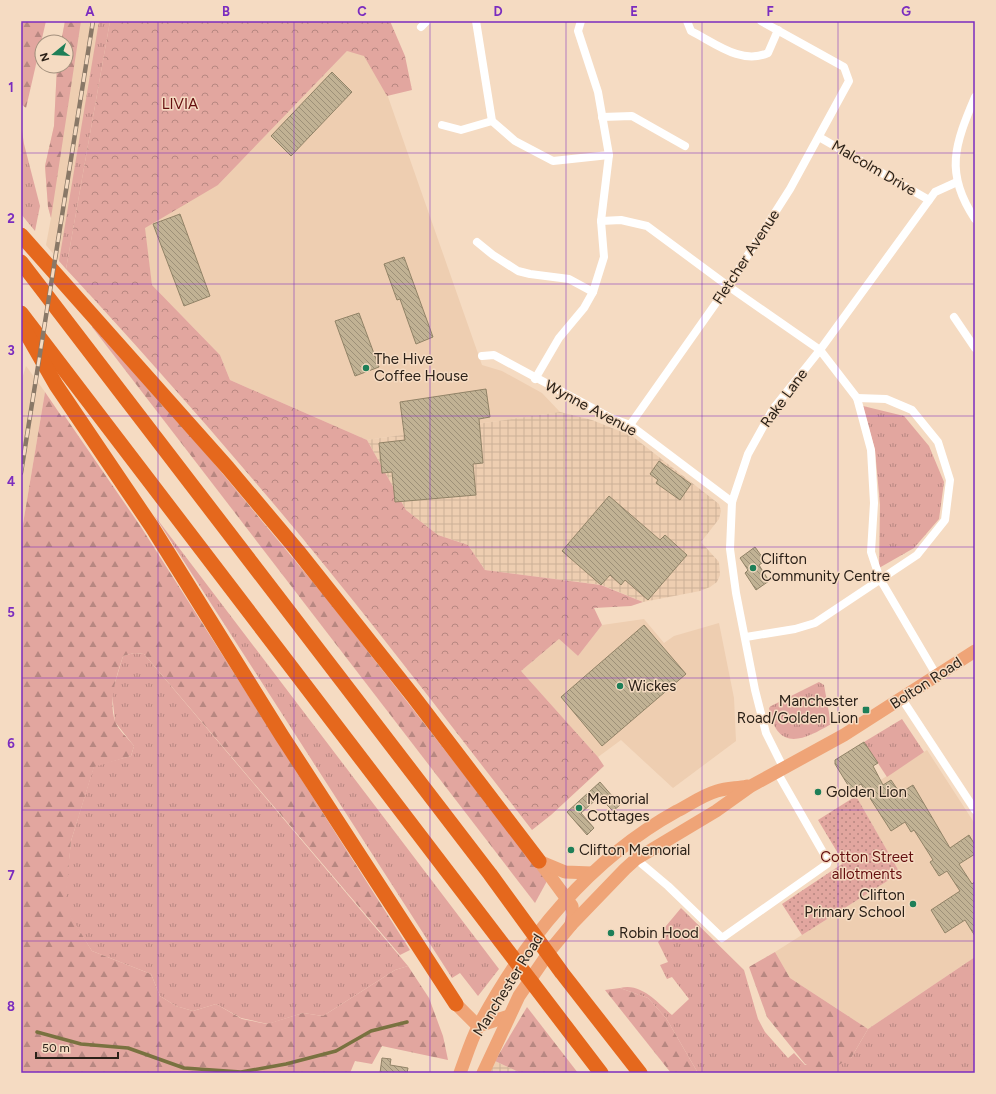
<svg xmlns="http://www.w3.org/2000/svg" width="996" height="1094" viewBox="0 0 996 1094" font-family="Figtree,sans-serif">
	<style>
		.built { fill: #eeceb1 }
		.industrial { fill: url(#industrial-grid) }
		.grass { fill: url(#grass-tufts) }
		.forest { fill: url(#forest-firs) }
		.park { fill: url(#park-crowns) }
		.garden { fill: url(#garden-dots) }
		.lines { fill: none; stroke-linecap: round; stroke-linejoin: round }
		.stream { stroke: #797240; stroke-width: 3.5 }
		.building { fill: url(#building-back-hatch); stroke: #918367 }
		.minor { stroke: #fff; stroke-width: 8 }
		.primary { stroke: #efa477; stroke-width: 13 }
		.motorway { stroke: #e5681d; stroke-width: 15 }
		.rail-casing { stroke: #897867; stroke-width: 4.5 }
		.rail { stroke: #f5dbc2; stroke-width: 3; stroke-dasharray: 9; stroke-linecap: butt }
		.grid { fill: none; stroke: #7b2cbf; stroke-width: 1; stroke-opacity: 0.55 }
		.poi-dot { fill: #1e7f58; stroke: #f5dbc2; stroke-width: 1.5 }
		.labels { text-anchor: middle; stroke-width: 3; stroke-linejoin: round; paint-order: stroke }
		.park-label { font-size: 15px; fill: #650f0f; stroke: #f5dbc2 }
		.street-label { font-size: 15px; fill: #2b2118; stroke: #f5dbc2 }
		.poi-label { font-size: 15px; fill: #2b2118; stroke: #f5dbc2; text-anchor: start }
		.neatline { fill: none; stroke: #7b2cbf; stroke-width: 1.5 }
		.grid-label { font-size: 13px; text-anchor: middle; font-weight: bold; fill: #7b2cbf }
	</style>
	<defs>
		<pattern id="industrial-grid" width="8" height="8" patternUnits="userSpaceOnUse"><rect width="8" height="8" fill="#eeceb1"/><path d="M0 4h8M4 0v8" fill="none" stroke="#ccb198"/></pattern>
		<pattern id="grass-tufts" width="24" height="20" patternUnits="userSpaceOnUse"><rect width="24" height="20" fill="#e2a69f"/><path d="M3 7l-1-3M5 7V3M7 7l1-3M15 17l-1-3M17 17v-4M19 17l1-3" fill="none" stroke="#b78781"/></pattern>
		<pattern id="forest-firs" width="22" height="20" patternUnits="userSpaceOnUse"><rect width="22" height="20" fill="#e2a69f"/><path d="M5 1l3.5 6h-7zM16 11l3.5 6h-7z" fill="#b78781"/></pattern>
		<pattern id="park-crowns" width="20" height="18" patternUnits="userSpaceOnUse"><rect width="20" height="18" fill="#e2a69f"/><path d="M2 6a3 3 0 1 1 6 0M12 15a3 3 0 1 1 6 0" fill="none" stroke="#b78781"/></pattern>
		<pattern id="garden-dots" width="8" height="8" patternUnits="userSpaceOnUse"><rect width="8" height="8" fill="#e2a69f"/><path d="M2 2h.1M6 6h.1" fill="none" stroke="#b78781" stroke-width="1.8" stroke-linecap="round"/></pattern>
		<pattern id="building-back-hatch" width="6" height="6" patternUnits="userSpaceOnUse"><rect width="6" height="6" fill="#c1b294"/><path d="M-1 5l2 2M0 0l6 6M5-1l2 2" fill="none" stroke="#9d9078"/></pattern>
	</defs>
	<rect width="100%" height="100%" fill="#f5dbc2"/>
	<g class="built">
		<polygon points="65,21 110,21 66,269 46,245 51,218 48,207 45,166 54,126 57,66 66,66 66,42 61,42"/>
		<polygon points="347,51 373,54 482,365 502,371 542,393 560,412 367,440 230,380 220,355 152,285 144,228 182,189 218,185"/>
		<polygon points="26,366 45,392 21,536 21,382"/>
		<polygon points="644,619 664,643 674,636 719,623 734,698 736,741 673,788 621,740 598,757 521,671 559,639 578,656 602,625"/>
		<polygon points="927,750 975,824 975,957 868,1029 790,978 775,952 900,873 856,796"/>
	</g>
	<g class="industrial">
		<polygon points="560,412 592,420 632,436 719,504 721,511 719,519 701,542 719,562 720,575 717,582 710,587 700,591 643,602 602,585 485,570 468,545 438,535 406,510 367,440"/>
		<polygon points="495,1061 521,1073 490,1073"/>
	</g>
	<g class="grass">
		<polygon points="99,21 110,21 66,269 59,261"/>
		<polygon points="21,124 24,144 40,206 35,231 21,214"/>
		<polygon points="863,406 904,416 929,446 944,482 939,519 914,548 879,568 880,505 875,450"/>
		<polygon points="154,515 499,969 478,996 460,973 452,978"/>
		<polygon points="134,653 144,654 408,966 395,970 323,1016 303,1013 268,1024 241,1018 216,1004 193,1011 176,1006 160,996 151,974 92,951 64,907 71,841 94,766 131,756 134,746 115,722 112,693 123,656"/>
		<path d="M819,682L824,685L831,724C804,740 777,753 769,708L771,706Z"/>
		<polygon points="902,719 924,752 887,777 864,742"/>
		<path d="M681,908L744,970L758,1019L765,1032L788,1058L794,1053L805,1065L851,1058L868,1029L975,957V1073H698L666,1018L648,998L620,988C641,982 658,1003 672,1015L689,999L672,977L667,979L660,965L668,962L658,942L665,935L661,932Z"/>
	</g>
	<g class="forest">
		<polygon points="21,21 46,21 26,108 21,104"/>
		<polygon points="65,21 81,21 51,218 48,207 45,166 54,126 57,66 66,66 66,42 61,42"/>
		<polygon points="95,325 212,461 327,599 547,881 535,903 92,327"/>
		<path d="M45,392L62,417L64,415L141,527L410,950L400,955L144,654L134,653L123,656C117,675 108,700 115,721C117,729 129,739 134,746L131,756L94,767L71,841L65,907L92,951L151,974L160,996L176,1006L193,1011L216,1004L242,1019L267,1024L303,1013L323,1016L395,970L408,966L429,998L443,1036L448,1060L382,1046L372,1064L355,1061L350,1073H21V536Z"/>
		<polygon points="775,952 790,978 868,1029 851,1058 831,1069 816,1069 805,1064 767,1017 749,967"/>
		<polygon points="620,988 648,998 666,1018 698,1073 671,1073 605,990"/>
		<polygon points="527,1007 578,1073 521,1073 495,1061"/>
	</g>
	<path class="park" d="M110,21H390L405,56L412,90L387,96L364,56L347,51L218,185L145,228L152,285L220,355L230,380L367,440L406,510L438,535L468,545L485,570L601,585L643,602L631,606L594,608L602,625L578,656L559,639L521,671L598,757L604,766L551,815L532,830C441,713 352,595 256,483C194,410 131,339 66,269Z"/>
	<polygon class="garden" points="856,796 900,873 802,935 782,904 842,864 839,855 818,820"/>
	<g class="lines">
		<polyline class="stream" points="37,1032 81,1044 128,1048 184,1068 241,1072 286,1064 336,1051 371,1031 407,1022"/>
	</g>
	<g class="building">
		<polygon points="332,72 352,92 291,156 271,136"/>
		<polygon points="180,214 210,296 184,306 153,224"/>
		<polygon points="404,257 433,337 416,344 400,299 397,300 384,264"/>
		<polygon points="359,313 379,367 355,376 335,321"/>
		<polygon points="486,389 490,417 479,419 483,463 473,464 476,495 395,502 392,472 382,473 379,443 405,440 400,402"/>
		<polygon points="659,461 691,484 680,500 656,483 658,480 650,474"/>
		<polygon points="609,496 660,540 665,535 687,555 648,600 625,580 621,585 610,575 601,585 562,551"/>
		<polygon points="755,547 765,561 759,565 769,581 756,590 745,573 748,570 740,558"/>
		<polygon points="644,625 686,674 602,746 561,697"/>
		<polygon points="864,742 878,763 873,766 883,785 891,780 900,793 913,785 950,848 969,835 975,845 975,854 959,864 972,884 975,881 975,936 965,920 945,933 931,910 960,891 947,871 939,876 930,862 933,860 914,830 911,832 905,822 891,831 861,784 851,790 835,764 835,760"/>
		<polygon points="600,782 620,805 613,811 599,797 581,813 594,828 587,835 567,812"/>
		<polygon points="382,1058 391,1059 390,1065 408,1068 407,1073 380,1073"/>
	</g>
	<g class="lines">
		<g class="minor">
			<polyline points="476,21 492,121 515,141 553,161 609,155"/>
			<path d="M687,21L691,31C715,43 741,65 768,53L778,30"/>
			<polyline points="421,27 427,21"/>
			<path d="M975,97C955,144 944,173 975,219"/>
			<polyline points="602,117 632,116 685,146"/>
			<polyline points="442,125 461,130 492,121"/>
			<polyline points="819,137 929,200"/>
			<polyline points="601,221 621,220 647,226 728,286 820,350 857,398 871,450 874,503 871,552 880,579 937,676"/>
			<polyline points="477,242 493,255 518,271 530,274 569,279 593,292"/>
			<polyline points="954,317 975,348"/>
			<polyline points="482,356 494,355 611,418 630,425 732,502"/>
			<polyline points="535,379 559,338 584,308 593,292 604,257 601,221 609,155 598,92 578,31 581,21"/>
			<polyline points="630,425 728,286 790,189 849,81 844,67 761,21"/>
			<polyline points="746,637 795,629 815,623 917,555 945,520 950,480 938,442 912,410 886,399 857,398"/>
			<polyline points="902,699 975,810"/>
			<polyline points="784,769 766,733 755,690 736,593 730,549 732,502 748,454 773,409 820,350 935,192 957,182"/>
			<polyline points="636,859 668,886 722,938 827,864 828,861 777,772"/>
		</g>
		<g class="primary">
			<polyline points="539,861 572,906 573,915 571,925"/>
			<polyline points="541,862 565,872 592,873"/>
			<polyline points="456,1004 478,1026 509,1016"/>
			<path d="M460,1073C466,1057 471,1040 479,1025C525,939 590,859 677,811C689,805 703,795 717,791C727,788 738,788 747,786"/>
			<polyline points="483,1073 519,996 552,948 571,925 625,869 636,859 716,811 751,786 844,735 975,651"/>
		</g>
		<g class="motorway">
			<polyline points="21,235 228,468 297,550 413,696 539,861"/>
			<polyline points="21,262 490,874 562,973 640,1073"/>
			<polyline points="21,313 601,1073"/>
			<polyline points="24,329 56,385 152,527 282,736 456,1004"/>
		</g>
		<g class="rail-casing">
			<polyline id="rail" points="21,473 93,21"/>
		</g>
		<use href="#rail" class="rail"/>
	</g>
	<path class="grid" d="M158,21V1073M294,21V1073M430,21V1073M566,21V1073M702,21V1073M838,21V1073M21,153H975M21,284H975M21,416H975M21,547H975M21,678H975M21,810H975M21,941H975"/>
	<g class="poi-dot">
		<circle cx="366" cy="368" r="4"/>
		<circle cx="753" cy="568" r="4"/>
		<circle cx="620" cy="686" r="4"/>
		<rect x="862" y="706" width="8" height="8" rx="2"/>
		<circle cx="818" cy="792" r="4"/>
		<circle cx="579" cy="808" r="4"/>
		<circle cx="571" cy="850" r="4"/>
		<circle cx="913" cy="904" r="4"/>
		<circle cx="611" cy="933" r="4"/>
	</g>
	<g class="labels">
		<g class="park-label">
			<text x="180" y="109">LIVIA</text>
			<text x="867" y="862">Cotton Street<tspan x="867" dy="17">allotments</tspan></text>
		</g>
		<g class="street-label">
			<text transform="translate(874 168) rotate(30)" y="5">Malcolm Drive</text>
			<text transform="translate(746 257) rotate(-57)" y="5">Fletcher Avenue</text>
			<text transform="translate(784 398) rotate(-54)" y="5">Rake Lane</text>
			<text transform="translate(591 408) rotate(28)" y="5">Wynne Avenue</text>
			<text transform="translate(926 683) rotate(-33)" y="5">Bolton Road</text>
			<text transform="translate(508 985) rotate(-58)" y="5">Manchester Road</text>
		</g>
		<g class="poi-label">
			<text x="374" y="364">The Hive<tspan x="374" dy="17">Coffee House</tspan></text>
			<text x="761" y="564">Clifton<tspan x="761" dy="17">Community Centre</tspan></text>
			<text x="628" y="691">Wickes</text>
			<text x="858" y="706" text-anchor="end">Manchester<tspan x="858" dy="17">Road/Golden Lion</tspan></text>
			<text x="826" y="797">Golden Lion</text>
			<text x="587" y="804">Memorial<tspan x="587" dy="17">Cottages</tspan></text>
			<text x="579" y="855">Clifton Memorial</text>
			<text x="905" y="900" text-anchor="end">Clifton<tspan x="905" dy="17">Primary School</tspan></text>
			<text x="619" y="938">Robin Hood</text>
		</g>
	</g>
	<rect width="996" height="1094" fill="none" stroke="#f5dbc2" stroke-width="44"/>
	<g transform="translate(54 54) rotate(252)"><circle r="19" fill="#f5dbc2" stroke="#a4917e"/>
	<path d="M0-3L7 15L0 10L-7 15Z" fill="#1e7f58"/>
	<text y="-6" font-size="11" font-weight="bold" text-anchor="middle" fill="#2b2118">N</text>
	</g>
	<path d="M36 1052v6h82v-6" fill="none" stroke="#2b2118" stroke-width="2"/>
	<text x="42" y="1052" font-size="12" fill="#2b2118" stroke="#f5dbc2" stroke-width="3" paint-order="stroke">50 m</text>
	<rect x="22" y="22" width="952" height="1050" class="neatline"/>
	<g class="grid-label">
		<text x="90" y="16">A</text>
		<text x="226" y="16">B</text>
		<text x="362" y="16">C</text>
		<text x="498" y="16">D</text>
		<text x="634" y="16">E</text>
		<text x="770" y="16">F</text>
		<text x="906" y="16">G</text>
		<text x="11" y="92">1</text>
		<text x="11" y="223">2</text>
		<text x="11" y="355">3</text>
		<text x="11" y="486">4</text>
		<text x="11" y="617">5</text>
		<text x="11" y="748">6</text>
		<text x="11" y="880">7</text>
		<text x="11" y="1011">8</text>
	</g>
</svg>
